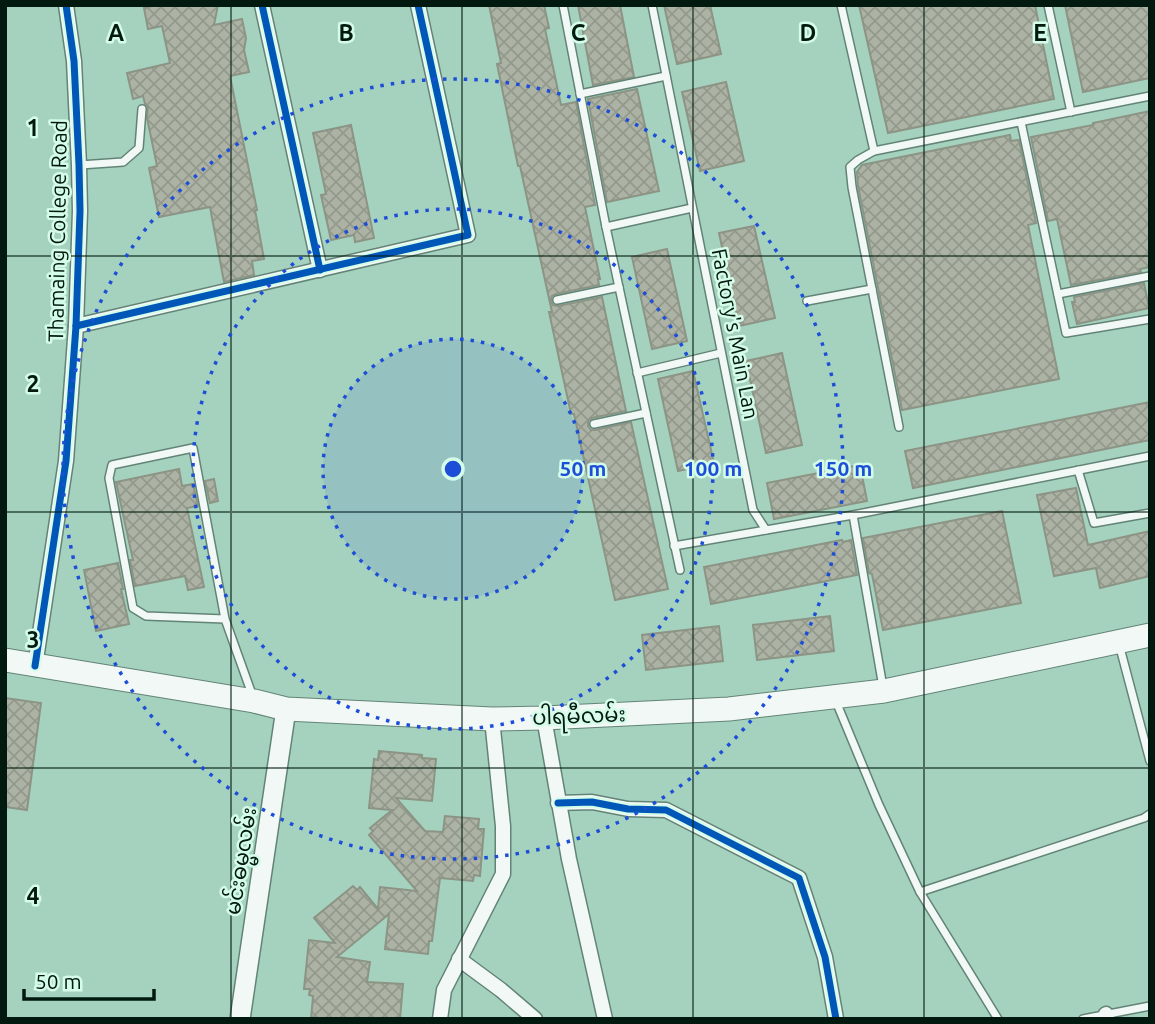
<svg xmlns="http://www.w3.org/2000/svg" width="1155" height="1024" viewBox="0 0 1155 1024" font-family="Ubuntu,'Noto Sans Myanmar',sans-serif">
	<style>
		.building { fill: url(#building-cross-hatch); stroke: #8c9485; stroke-width: 2 }
		.lines { fill: none; stroke-linecap: round; stroke-linejoin: round }
		.lane-casing { stroke: #628476; stroke-width: 10 }
		.street-casing { stroke: #628476; stroke-width: 17 }
		.secondary-casing { stroke: #628476; stroke-width: 22 }
		.primary-casing { stroke: #628476; stroke-width: 25 }
		.lane { stroke: #f2f8f5; stroke-width: 7 }
		.street { stroke: #f2f8f5; stroke-width: 14 }
		.secondary { stroke: #f2f8f5; stroke-width: 19 }
		.primary { stroke: #f2f8f5; stroke-width: 23 }
		.cycleway-casing { stroke: #d4fce8; stroke-width: 11 }
		.cycleway { stroke: #0057b8; stroke-width: 7 }
		.grid { fill: none; stroke: #01190f; stroke-width: 2; stroke-opacity: 0.55 }
		.ring { fill: none; stroke: #1d4ed8; stroke-width: 3.5; stroke-dasharray: 3.5 7 }
		.labels { text-anchor: middle; stroke-width: 5; stroke-linejoin: round; paint-order: stroke }
		.street-label { font-size: 21px; fill: #01190f; stroke: #d4fce8 }
		.grid-label { font-size: 23px; text-anchor: middle; font-weight: bold; fill: #01190f; stroke: #d4fce8; stroke-width: 5; stroke-linejoin: round; paint-order: stroke }
		.centre { fill: #1d4ed8; stroke: #d4fce8; stroke-width: 3.5 }
		.ring-label { font-size: 21px; text-anchor: middle; font-weight: bold; fill: #1d4ed8; stroke: #d4fce8; stroke-width: 5; stroke-linejoin: round; paint-order: stroke }
	</style>
	<defs>
		<pattern id="building-cross-hatch" width="8" height="8" patternUnits="userSpaceOnUse" patternTransform="scale(1.75)"><rect width="8" height="8" fill="#adb3a4"/><path d="M0 0l8 8M0 8l8-8" fill="none" stroke="#93998c"/></pattern>
	</defs>
	<rect width="100%" height="100%" fill="#a5d2be"/>
	<g class="building">
		<polygon points="156,5 218,5 214,25 242,19 246,38 244,50 249,72 230,76 257,210 255,210 264,259 252,261 254,275 224,282 210,207 159,217 149,168 157,166 147,118 148,107 145,104 143,96 133,99 127,73 170,63 162,26 148,29 144,8"/>
		<polygon points="489,5 544,5 549,28 545,29 561,105 576,102 595,205 585,207 600,279 598,279 599,285 556,294 552,296 551,301 553,305 558,306 602,297 626,411 592,418 588,421 588,426 591,430 595,430 631,422 668,589 615,600 574,414 571,414 549,312 552,312 520,166 518,166 497,64 501,63"/>
		<polygon points="578,5 620,5 634,77 593,85"/>
		<polygon points="664,5 710,5 721,54 677,64"/>
		<polygon points="859,5 1035,5 1054,99 888,133"/>
		<polygon points="1065,5 1150,5 1150,78 1083,92"/>
		<polygon points="726,82 744,161 700,171 682,92"/>
		<polygon points="637,89 659,191 607,202 588,99"/>
		<polygon points="1150,111 1150,267 1140,269 1141,272 1071,285 1057,219 1048,221 1031,137 1093,125 1093,123"/>
		<polygon points="351,125 374,238 355,242 354,235 331,240 321,195 326,194 313,133"/>
		<polygon points="1010,135 1011,141 1019,140 1036,223 1028,225 1059,379 902,410 858,186 857,172 862,165"/>
		<polygon points="754,226 775,318 739,326 719,233"/>
		<polygon points="667,249 687,341 652,349 632,257"/>
		<polygon points="1144,283 1149,308 1077,324 1072,302 1075,302 1074,297"/>
		<polygon points="782,353 802,445 766,453 746,361"/>
		<polygon points="693,371 714,463 678,471 658,379"/>
		<polygon points="1150,402 1150,440 913,488 905,451"/>
		<polygon points="860,465 867,501 774,519 767,483"/>
		<polygon points="179,469 182,486 193,484 198,506 187,508 204,587 188,590 185,576 135,586 130,560 133,560 116,482"/>
		<polygon points="214,479 218,501 210,503 205,481"/>
		<polygon points="1076,488 1088,545 1150,531 1150,576 1100,588 1096,568 1054,576 1037,495"/>
		<polygon points="1002,511 1021,603 883,630 872,574 869,573 863,538"/>
		<polygon points="842,540 843,542 851,540 857,575 711,604 704,567"/>
		<polygon points="118,563 123,589 121,589 129,624 96,631 84,570"/>
		<polygon points="830,616 834,651 757,660 753,625"/>
		<polygon points="719,626 723,661 646,670 642,635"/>
		<polygon points="5,698 41,703 27,810 5,807"/>
		<polygon points="379,751 422,755 422,758 436,759 432,801 396,798 425,831 443,832 445,816 479,819 478,829 484,829 480,876 474,875 473,881 440,878 432,941 429,941 428,954 385,949 389,914 337,957 370,962 367,982 403,984 400,1019 311,1019 313,996 309,995 310,989 304,989 309,940 335,943 314,918 353,886 357,890 360,887 378,909 380,887 417,891 369,835 373,831 370,828 392,810 369,808 374,759 378,760"/>
	</g>
	<g class="lines">
		<g class="lane-casing">
			<g id="lane">
				<polyline points="563,5 606,227 680,570"/>
				<polyline points="652,5 753,510 766,530 853,515 1150,456"/>
				<polyline points="841,5 874,151 1150,96"/>
				<polyline points="1048,5 1071,112"/>
				<polyline points="580,94 666,76"/>
				<polyline points="1021,122 1066,333 1150,319"/>
				<polyline points="874,151 858,160 850,167 852,187 899,427"/>
				<polyline points="80,165 123,162 139,148 142,109"/>
				<polyline points="606,227 692,208"/>
				<polyline points="1058,294 1150,276"/>
				<polyline points="557,300 619,287"/>
				<polyline points="807,301 872,289"/>
				<polyline points="637,373 721,353"/>
				<polyline points="594,424 646,413"/>
				<polyline points="1078,470 1094,523 1150,513"/>
				<polyline points="853,515 883,687"/>
				<polyline points="674,546 766,530"/>
				<polyline points="225,619 146,616 133,608 109,478 112,465 193,448 225,619 253,697"/>
				<polyline points="1119,644 1150,761"/>
				<polyline points="835,699 879,805 920,892 998,1019"/>
				<polyline points="920,892 1144,818 1150,814"/>
				<polyline points="1083,1019 1150,1006"/>
			</g>
		</g>
		<g class="street-casing">
			<g id="street">
				<polyline points="262,5 320,270"/>
				<polyline points="76,326 468,235 418,5"/>
				<polyline points="35,666 66,461 76,326 80,211 79,165 74,61 66,5"/>
				<polyline points="544,718 569,859 605,1019"/>
				<polyline points="558,803 592,802 628,809 666,810 799,878 825,957 836,1019"/>
				<polyline points="459,959 501,990 535,1019"/>
				<polyline points="1106,1014 1107,1019"/>
				<polyline points="440,1019 444,990 503,874 503,826 492,719"/>
			</g>
		</g>
		<g class="secondary-casing">
			<polyline id="secondary" points="240,1019 286,709"/>
		</g>
		<g class="primary-casing">
			<polyline id="primary" points="5,660 254,701 286,709 492,719 544,718 729,709 884,691 1150,635"/>
		</g>
		<use href="#lane" class="lane"/>
		<use href="#street" class="street"/>
		<use href="#secondary" class="secondary"/>
		<use href="#primary" class="primary"/>
		<g class="cycleway-casing">
			<g id="cycleway">
				<polyline points="262,5 320,270"/>
				<polyline points="76,326 468,235 418,5"/>
				<polyline points="35,666 66,461 76,326 80,211 79,165 74,61 66,5"/>
				<polyline points="558,803 592,802 628,809 666,810 799,878 825,957 836,1019"/>
			</g>
		</g>
		<use href="#cycleway" class="cycleway"/>
	</g>
	<path class="grid" d="M231,5V1019M462,5V1019M693,5V1019M924,5V1019M5,256H1150M5,512H1150M5,768H1150"/>
	<circle cx="453" cy="469" r="130" fill="#1d4ed8" fill-opacity=".12"/>
	<g class="ring">
		<circle cx="453" cy="469" r="130"/>
		<circle cx="453" cy="469" r="260"/>
		<circle cx="453" cy="469" r="390"/>
	</g>
	<g class="labels">
		<g class="street-label">
			<text transform="translate(58 231) rotate(-89)" y="7">Thamaing College Road</text>
			<text transform="translate(735 334) rotate(79)" y="7">Factory's Main Lan</text>
			<text transform="translate(579 716) rotate(-2)" y="7">ပါရမီလမ်း</text>
			<text transform="translate(241 861) rotate(-81)" y="7">မင်းဓမ္မလမ်း</text>
		</g>
	</g>
	<g class="grid-label">
		<text x="116" y="41">A</text>
		<text x="346" y="41">B</text>
		<text x="578" y="41">C</text>
		<text x="808" y="41">D</text>
		<text x="1040" y="41">E</text>
		<text x="33" y="136">1</text>
		<text x="33" y="392">2</text>
		<text x="33" y="648">3</text>
		<text x="33" y="904">4</text>
	</g>
	<circle cx="453" cy="469" r="10" class="centre"/>
	<g class="ring-label">
		<text x="583" y="476">50 m</text>
		<text x="713" y="476">100 m</text>
		<text x="843" y="476">150 m</text>
	</g>
	<rect width="1155" height="1024" fill="none" stroke="#01190f" stroke-width="14"/>
	<path d="M24 989v10h130v-10" fill="none" stroke="#01190f" stroke-width="3.5"/>
	<text x="35" y="989" font-size="21" fill="#01190f" stroke="#d4fce8" stroke-width="5" paint-order="stroke">50 m</text>
</svg>
